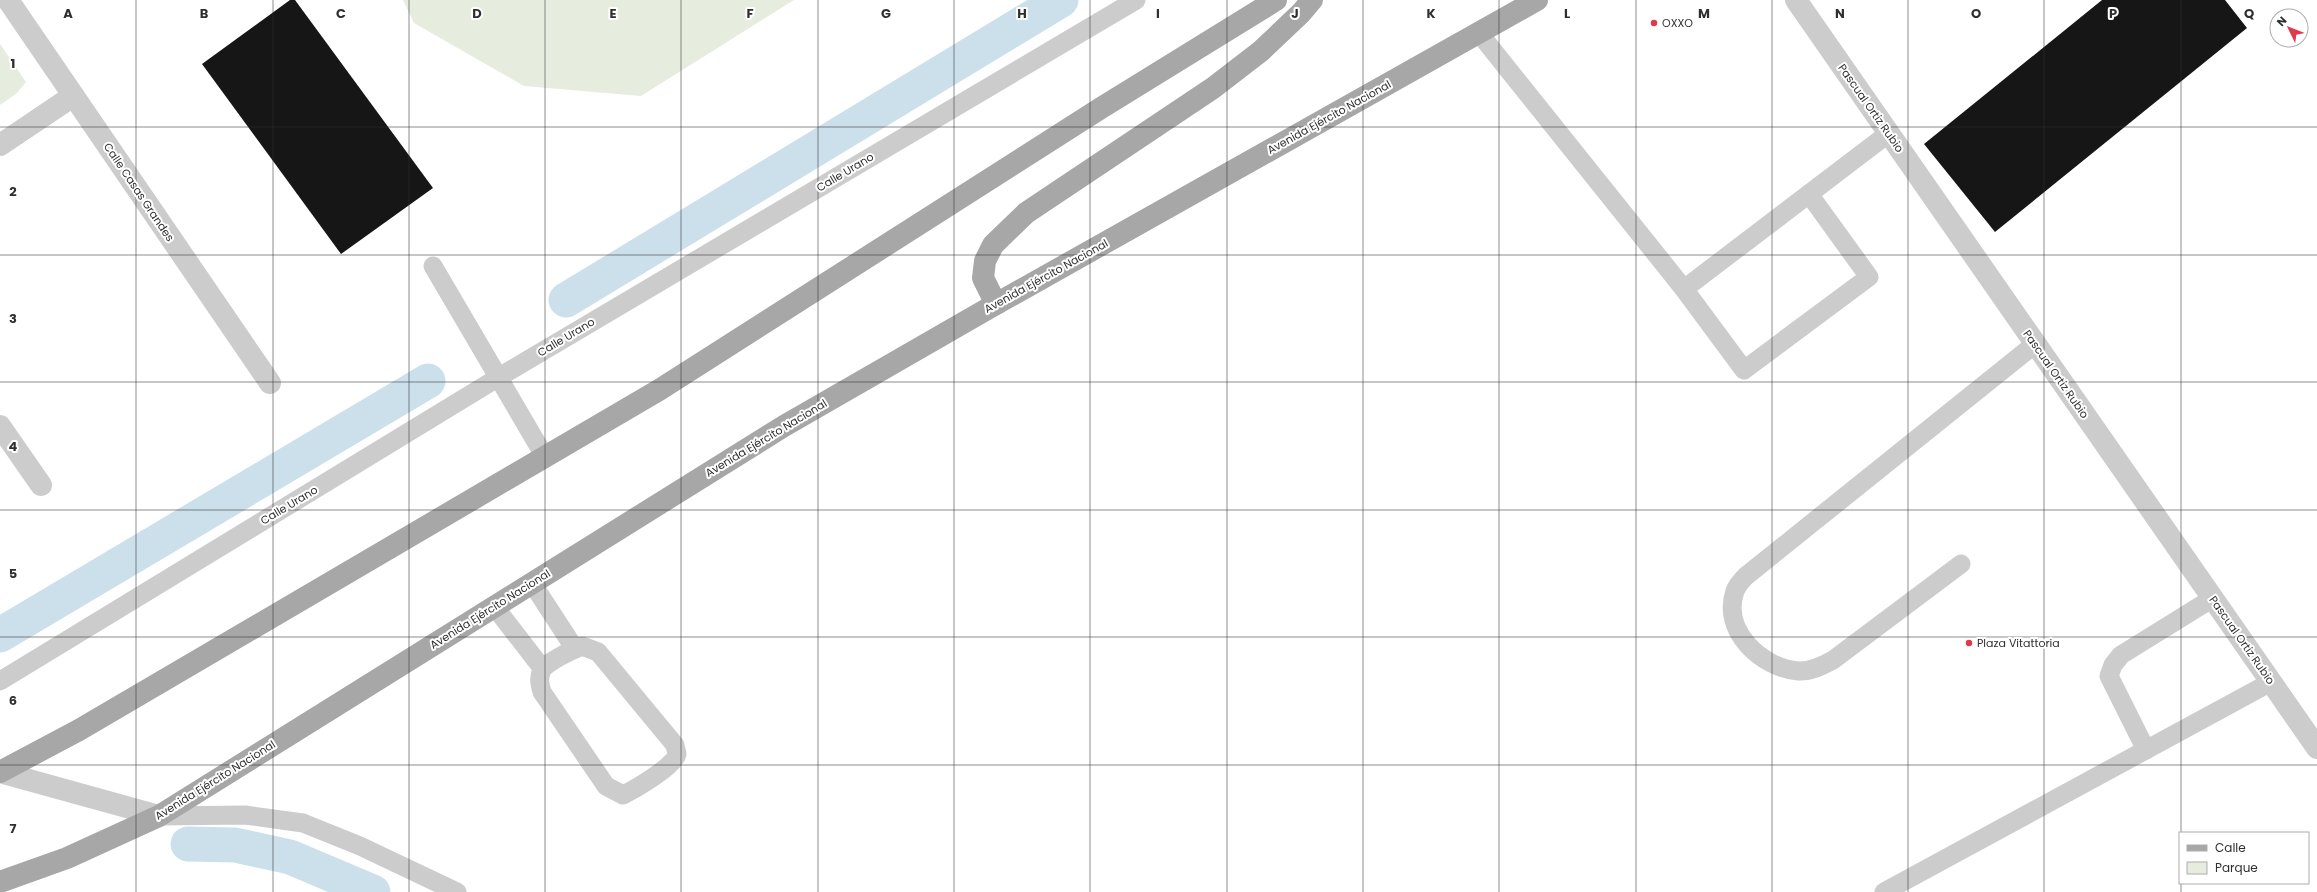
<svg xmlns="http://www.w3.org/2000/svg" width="2317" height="892" viewBox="0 0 2317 892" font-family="Poppins,sans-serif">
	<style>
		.green { fill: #e6ecde }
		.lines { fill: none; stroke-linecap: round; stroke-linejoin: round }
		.canal { stroke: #cbe0eb; stroke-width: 35 }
		.building { fill: #161616 }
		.service { stroke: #ccc; stroke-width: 19 }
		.minor { stroke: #ccc; stroke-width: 22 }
		.tertiary { stroke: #ccc; stroke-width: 22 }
		.primary { stroke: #a7a7a7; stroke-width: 22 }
		.grid { fill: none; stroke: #2f2f2f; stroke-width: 1; stroke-opacity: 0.55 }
		.poi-dot { fill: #df394c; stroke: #fff; stroke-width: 1.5 }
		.labels { text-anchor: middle; stroke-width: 4; stroke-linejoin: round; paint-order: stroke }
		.poi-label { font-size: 11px; fill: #2f2f2f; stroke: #fff; text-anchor: start }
		.street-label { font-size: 11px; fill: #2f2f2f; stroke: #fff }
		.grid-label { font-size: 13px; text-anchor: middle; font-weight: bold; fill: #2f2f2f; stroke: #fff; stroke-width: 4; stroke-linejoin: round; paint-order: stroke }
	</style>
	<rect width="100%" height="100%" fill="#fff"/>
	<g class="green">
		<polygon points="403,0 794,0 641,96 524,86 414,23"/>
		<polygon points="0,44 26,82 17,93 0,105"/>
	</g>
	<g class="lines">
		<g class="canal">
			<polyline points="566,300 1061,0"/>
			<polyline points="0,635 428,381"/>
			<polyline points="188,844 235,845 290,857 373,892"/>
		</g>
	</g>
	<g class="building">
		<polygon points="290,0 295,0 433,188 341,254 202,64"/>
		<polygon points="2102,0 2225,0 2247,28 1995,232 1924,144"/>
	</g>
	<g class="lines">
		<g class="service">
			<polyline points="1479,33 1684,289 1744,370 1869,277 1809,194"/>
			<polyline points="433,266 545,457"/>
			<polyline points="1684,289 1889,133"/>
			<path d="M1961,564L1833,660C1822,666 1810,672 1798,671C1762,668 1721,631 1735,591C1737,586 1742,580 1746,576L2035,344"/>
			<polyline points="532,583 575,649"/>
			<polyline points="494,606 542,668"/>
			<path d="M582,646L598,652L675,745C675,747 677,752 677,754C675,766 635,789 623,795L606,786L542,692C540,685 538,678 542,670C545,663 574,649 582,646Z"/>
			<polyline points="0,681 499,377 1136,0"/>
			<polyline points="2146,750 2109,676 2113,665 2121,655 2213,598"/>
			<polyline points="159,816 245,815 303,823 360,846 457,892"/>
			<polyline points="1884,892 2271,682"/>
		</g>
		<g class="minor">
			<polyline points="8,0 270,383"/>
			<polyline points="0,145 73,96"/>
			<polyline points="0,426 41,485"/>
			<polyline points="0,772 159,816"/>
		</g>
		<polyline class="tertiary" points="1796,0 2317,748"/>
		<g class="primary">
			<polyline points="996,304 983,278 985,261 993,245 1026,213 1213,88 1261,51 1301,13 1312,0"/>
			<polyline points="0,772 79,730 659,390 1101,108 1276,0"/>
			<polyline points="0,882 67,858 159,816 784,426 996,304 1537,0"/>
		</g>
	</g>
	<path class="grid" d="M136,0V892M273,0V892M409,0V892M545,0V892M681,0V892M818,0V892M954,0V892M1090,0V892M1227,0V892M1363,0V892M1499,0V892M1636,0V892M1772,0V892M1908,0V892M2044,0V892M2181,0V833M0,127H2317M0,255H2317M0,382H2317M0,510H2317M0,637H2317M0,765H2317M2181,883V892"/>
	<g class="poi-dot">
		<circle cx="1654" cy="23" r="4"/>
		<circle cx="1969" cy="643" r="4"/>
	</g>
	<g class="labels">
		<g class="poi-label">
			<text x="1662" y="27">OXXO</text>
			<text x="1977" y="647">Plaza Vitattoria</text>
		</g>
		<g class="street-label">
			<text transform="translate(1871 108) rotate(55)" y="4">Pascual Ortiz Rubio</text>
			<text transform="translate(1329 117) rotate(-29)" y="4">Avenida Ejército Nacional</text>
			<text transform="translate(845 172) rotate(-31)" y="4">Calle Urano</text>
			<text transform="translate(139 192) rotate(56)" y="4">Calle Casas Grandes</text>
			<text transform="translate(1046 276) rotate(-29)" y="4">Avenida Ejército Nacional</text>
			<text transform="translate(566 337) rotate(-31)" y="4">Calle Urano</text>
			<text transform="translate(2056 374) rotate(55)" y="4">Pascual Ortiz Rubio</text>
			<text transform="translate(766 438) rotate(-31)" y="4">Avenida Ejército Nacional</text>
			<text transform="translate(289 505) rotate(-31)" y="4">Calle Urano</text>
			<text transform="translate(490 609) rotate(-32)" y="4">Avenida Ejército Nacional</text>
			<text transform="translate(2242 640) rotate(55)" y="4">Pascual Ortiz Rubio</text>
			<text transform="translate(215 780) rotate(-32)" y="4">Avenida Ejército Nacional</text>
		</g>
	</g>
	<g class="grid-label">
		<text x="68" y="18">A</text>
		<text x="204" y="18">B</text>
		<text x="341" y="18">C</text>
		<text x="477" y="18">D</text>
		<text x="613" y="18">E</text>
		<text x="750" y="18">F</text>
		<text x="886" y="18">G</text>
		<text x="1022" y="18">H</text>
		<text x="1158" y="18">I</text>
		<text x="1295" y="18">J</text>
		<text x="1431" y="18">K</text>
		<text x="1567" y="18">L</text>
		<text x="1704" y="18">M</text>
		<text x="1840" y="18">N</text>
		<text x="1976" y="18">O</text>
		<text x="2113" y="18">P</text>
		<text x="2249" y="18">Q</text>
		<text x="13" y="68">1</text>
		<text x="13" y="196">2</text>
		<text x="13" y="323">3</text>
		<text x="13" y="451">4</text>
		<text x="13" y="578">5</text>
		<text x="13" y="705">6</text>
		<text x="13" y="833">7</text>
	</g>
	<rect x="2179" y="832" width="130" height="52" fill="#ffffff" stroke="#acacac"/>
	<rect x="2187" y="845" width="20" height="6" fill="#a7a7a7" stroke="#acacac"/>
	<text x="2215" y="852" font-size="12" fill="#2f2f2f">Calle</text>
	<rect x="2187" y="862" width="20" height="12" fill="#e6ecde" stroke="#acacac"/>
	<text x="2215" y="872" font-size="12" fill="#2f2f2f">Parque</text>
	<g transform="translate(2289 28) rotate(313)"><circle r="19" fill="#ffffff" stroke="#acacac"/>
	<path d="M0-3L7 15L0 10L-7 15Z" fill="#df394c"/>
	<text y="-6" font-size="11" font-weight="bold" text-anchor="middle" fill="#2f2f2f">N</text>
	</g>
</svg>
